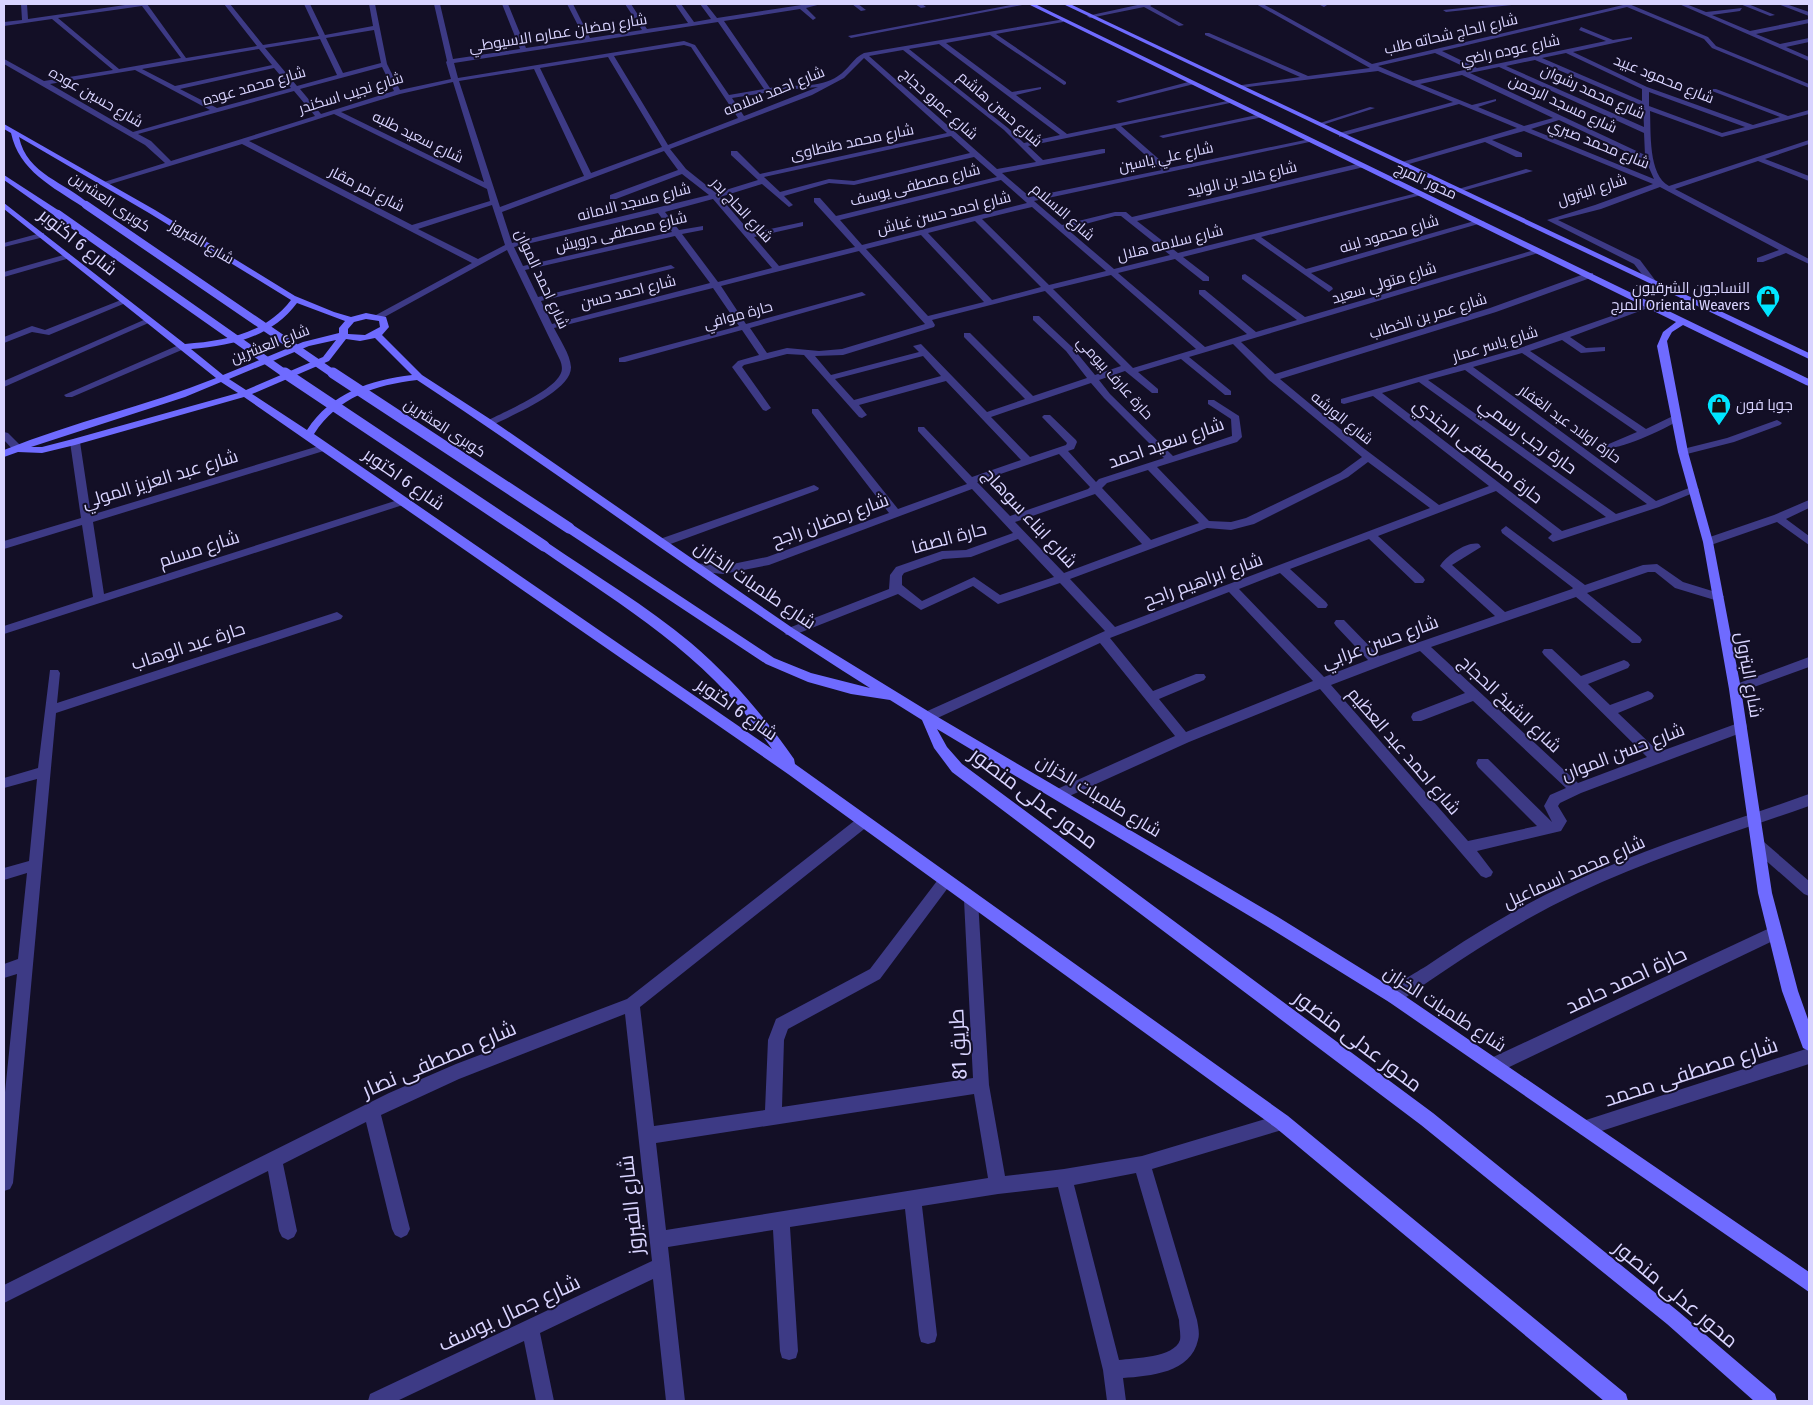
<svg xmlns="http://www.w3.org/2000/svg" width="1813" height="1405" viewBox="0 0 1813 1405" font-family="'Fira Sans Condensed',Cairo,sans-serif">
	<style>
		.lines { fill: none; stroke-linecap: round; stroke-linejoin: round }
		.street { fill: #3d3a85; fill-rule: evenodd }
		.secondary { fill: #6f6bff; fill-rule: evenodd }
		.secondary-bridge-far1 { stroke: #6f6bff; stroke-width: 8 }
		.secondary-bridge { stroke: #6f6bff; stroke-width: 11 }
		.labels { text-anchor: middle; stroke-width: 4; stroke-linejoin: round; paint-order: stroke }
		.far-street-label { font-size: 15px; fill: #d9d4ff; stroke: #130f26 }
		.far-poi-label { font-size: 15px; fill: #d9d4ff; stroke: #130f26; text-anchor: end }
		.street-label { font-size: 18px; fill: #d9d4ff; stroke: #130f26 }
		.near-street-label { font-size: 21px; fill: #d9d4ff; stroke: #130f26 }
	</style>
	<rect width="100%" height="100%" fill="#130f26"/>
	<g class="lines">
		<g class="street">
			<path d="M21,4H27L28,19L132,4H147L186,58L257,46L224,4H230L263,45L319,36L304,4H310L325,35L373,26L369,4H375L387,64L400,90L451,79L446,62L447,61L434,4H440L453,59L520,49L502,4H508L526,48L585,39L567,4H573L590,38L642,30L625,4H631L647,29L688,23L675,4H681L694,22L711,19L700,4H706L717,18L808,4H821L806,8L816,18L813,20L800,9L724,21L770,88C792,84 820,89 838,76C848,70 853,58 864,53L1065,19L1063,22L996,34L1066,82V84L1064,85L990,35L946,43L1012,92L1041,87V89L1016,95L1067,134L1232,100V102L1230,103L1121,126L1169,168L1310,139L1314,141L1034,201L1062,225L1115,212H1126L1132,217L1361,163L1365,165L1364,167L1137,221L1178,253L1421,192L1425,194L1261,237L1306,269L1478,220L1485,222L1311,273L1332,287L1333,289L1329,292L1254,239L1183,257L1209,277V281H1203L1175,259L1118,273L1205,347L1247,334L1199,294V290H1205L1256,332L1297,320L1242,279V275L1245,274L1305,317L1538,249L1545,251L1241,342L1275,374L1490,308L1587,273H1593V277L1496,312L1280,379L1362,447L1439,505L1489,486L1373,396L1344,404L1341,403V399L1520,348L1649,303L1656,305L1570,337L1586,348L1605,347V351L1581,353L1562,340L1530,351L1646,429L1673,416H1679L1681,418C1672,427 1617,451 1605,448L1604,446L1637,432L1522,353L1473,367L1656,501L1694,486L1699,489L1698,491L1659,507L1553,542L1548,538L1552,534L1496,491L1378,536L1423,577L1425,580L1423,583H1415L1369,539L1290,569L1326,602L1328,605L1326,608H1318L1280,573L1239,589L1324,677L1368,660L1336,626L1334,623L1336,620H1344L1379,656L1495,616L1440,566C1446,556 1467,541 1479,544L1481,547L1452,565L1505,612L1572,589L1573,588L1502,533L1501,530L1506,526L1585,585L1643,565L1657,564L1683,582L1722,594L1724,597L1718,601L1675,588L1655,572H1648L1587,593L1640,637L1642,640L1640,643H1632L1576,597L1431,647L1578,783L1647,757L1544,655L1542,652L1544,649H1552L1581,676L1624,660L1628,662L1630,665L1628,668L1588,684L1610,705L1648,691L1652,693L1654,696L1652,699L1618,713L1659,752L1741,722L1746,723L1747,727L1746,731L1581,793L1560,803L1558,806L1567,821L1561,831L1477,851L1493,872L1491,876L1486,878L1481,876L1320,689L1189,742L1065,798L1060,800L1055,798L1053,794L1055,790L1175,736L1100,643L931,721H923L921,717L923,713L1105,631L1060,583L998,604L973,586L921,610L898,594L794,635H786L784,632L786,629L889,589L890,575L896,567L942,551L966,550L1013,533L972,489L769,565L723,574L695,571L689,567L695,563L723,566L767,557L889,513L812,413V409H818L898,509L967,484L918,431V427H924L972,477L1021,460L946,381L859,405L867,415L862,418L859,417L804,355L787,354L744,365L742,367L771,408L766,411L763,410L732,367L738,361L759,355L742,330L625,362H619V358L739,326L713,288L554,328C560,340 570,354 571,367C572,391 512,415 493,425H487V421C504,412 551,392 560,375C563,370 562,365 560,360L507,250L379,320L376,319V315L472,263L242,144L104,186V182L165,163L145,145L4,64V59L6,60L44,81L113,70L52,19L4,26V22L22,20ZM142,6L181,58L119,69L58,18ZM718,22L764,89L729,95L695,45L684,41L458,78L454,63ZM374,30L381,63L343,73L326,38ZM320,39L337,75L297,86L265,48ZM939,44L1060,135L1024,143L1008,128L909,49ZM684,45L691,47L738,118L668,145L614,56ZM259,49L272,65L175,86L142,69ZM903,50L1004,130L1036,162L997,169L869,56ZM608,57L662,147L591,173L540,68ZM864,58L947,133L760,174L737,151H731V155L758,180L716,193L686,169L670,149L812,95L844,78ZM382,67L394,91L321,114L300,89ZM274,68L291,88L217,108L180,89ZM534,69L584,176L500,207L459,81ZM135,70L210,110L133,132L50,84ZM453,82L484,182L341,112L400,94ZM818,87L744,116L732,98L782,90ZM294,91L315,116L171,161L151,141L138,134ZM334,114L487,189L490,201L412,225L249,141ZM1115,128L1162,170L1030,197L1002,173L1105,153V149H1102L1043,160L1028,146ZM951,136L970,153L854,181L829,179L780,192L764,177ZM664,151L678,170L610,195V199H616L682,174L709,195L512,243L502,212ZM974,157L997,177L836,216L820,198H814V202L855,247L779,266L754,237L803,226V222L751,233L720,197L762,184L789,207L793,205L784,196L829,183L854,185ZM1001,180L1027,203L862,245L840,220ZM713,199L772,268L718,282L682,234L703,230V226L679,230L665,212ZM492,205L505,245L478,259L418,229ZM1032,207L1106,271L1049,285L982,219ZM658,213L672,232L523,266L514,247ZM1115,216H1121L1170,255L1114,269L1067,229ZM975,221L1041,287L992,300L928,233ZM921,235L984,302L928,316L866,249ZM675,236L710,283L552,324L541,301L675,268L671,265L538,297L525,270ZM859,251L925,324L842,349L819,351L787,348L767,353L750,328L866,295L862,292L746,324L721,286ZM1111,275L1196,349L1133,368L1053,289ZM1045,291L1121,366L1095,375L1072,347L1039,316H1033V320L1066,351L1087,378L1033,396L970,333H964V337L1025,399L987,412L921,344L913,346L919,352L831,375L815,356L843,355L934,327L935,325L932,320ZM1233,344L1269,380L1362,457L1340,473L1246,518L1231,522L1209,521L1157,467L1237,442L1242,437L1239,416L1214,400H1208V404L1231,419L1232,436L1173,456L1110,394L1099,380L1125,371L1152,393H1158V389L1138,372L1181,359L1225,395H1231V391L1189,357ZM923,356L941,376L854,400L835,379ZM1465,370L1647,504L1616,514L1428,380ZM1419,382L1606,517L1562,531L1382,393ZM1091,383L1104,398L1164,458L1099,479L1096,482L1068,451L1074,449L1077,442L1076,440L1050,415H1044L1042,417L1067,443L1066,445L1030,457L991,417ZM1059,454L1090,487L1088,489L1010,516L977,482ZM1368,462L1430,508L1115,627L1070,579L1207,528L1231,530L1254,524L1348,477ZM1148,470L1199,523L1151,540L1102,488L1107,483ZM1095,494L1142,544L1064,573L1015,522ZM1018,539L1054,577L1000,595L974,577L922,601L902,585V576L904,573L943,559L971,557ZM1229,592L1313,681L1186,732L1159,699L1204,680L1206,677L1204,674H1196L1153,691L1110,638ZM1420,651L1465,693L1413,713L1411,717L1413,721H1421L1473,701L1566,788L1550,795L1544,806L1552,822L1488,759H1478L1476,763L1478,767L1537,826L1468,841L1331,685Z"/>
			<polygon points="852,4 858,4 866,10 861,11"/>
			<polygon points="915,4 922,4 926,7 921,8"/>
			<polygon points="1016,4 1027,4 851,38 848,36"/>
			<polygon points="1142,4 1153,4 1150,6 1184,25 1179,26 1144,7 1090,18 1087,16"/>
			<path d="M1256,4H1263L1372,64L1623,5L1622,4H1629L1708,37L1716,46L1809,84V88L1807,87L1712,48L1704,39L1627,7L1442,51L1477,68L1606,41L1579,30L1581,27L1613,40L1632,37V39L1573,52L1647,87L1753,125L1780,117L1712,91V89H1716L1788,116L1809,110V114L1722,137L1650,111C1651,131 1648,175 1669,186L1809,140V144L1765,159L1809,176V181L1758,161L1675,189L1809,259V264L1786,253L1763,262H1757V258L1779,250L1660,187L1601,209L1558,220L1640,260L1655,280L1648,282L1634,264L1547,220L1595,205L1653,184L1524,131L1492,140L1522,153V157H1516L1485,142L1402,166V162L1517,128L1459,104L1339,137V133L1453,102L1378,71L1240,88V86L1242,85L1300,77L1205,35V33H1209L1308,76L1370,68ZM1435,53L1469,69L1413,81L1378,66ZM1566,53L1642,89V101L1542,58ZM1535,60L1643,106L1644,127L1506,66ZM1499,67L1644,133L1645,155L1470,73ZM1462,75L1553,118L1524,126L1478,107L1496,101V99L1472,105L1420,84ZM1649,92L1745,127L1722,133L1649,106ZM1559,120L1646,161L1654,179L1531,129Z"/>
			<polygon points="1318,4 1326,4 1327,5 1324,7"/>
			<polygon points="1500,4 1521,4 1446,12 1443,10"/>
			<polygon points="1679,4 1686,4 1706,12 1742,8 1740,11 1712,15 1750,31 1809,19 1809,23 1756,34 1780,44 1809,38 1809,42 1786,47 1809,57 1809,61"/>
			<polygon points="1740,4 1748,4 1775,15 1770,16"/>
			<polygon points="1778,4 1786,4 1809,12 1809,16"/>
			<polygon points="1192,81 1194,82 1194,84 1119,103 1116,101"/>
			<polygon points="1370,107 1375,108 1322,125 1317,124"/>
			<polygon points="1261,114 1263,115 1263,117 1163,138 1159,136"/>
			<polygon points="1526,169 1533,171 1459,192 1455,190"/>
			<polygon points="41,233 44,233 44,237 4,247 4,243"/>
			<polygon points="67,254 70,254 70,258 4,277 4,272"/>
			<polygon points="121,300 128,302 49,335 32,332 4,343 4,337 32,326 45,330"/>
			<polygon points="146,319 153,321 4,387 4,381"/>
			<polygon points="181,344 186,347 184,349 72,397 66,397 64,395"/>
			<polygon points="1777,420 1782,423 1780,425 1734,442 1683,455 1678,452 1679,450 1727,438"/>
			<polygon points="4,432 8,433 23,448 23,452 15,452 4,440"/>
			<polygon points="75,439 80,442 91,515 322,445 326,444 331,447 330,449 93,522 104,594 401,499 409,499 410,501 409,503 4,634 4,626 93,597 82,525 4,549 4,541 81,518 70,442"/>
			<polygon points="814,485 819,488 818,490 665,546 661,547 656,543 657,540"/>
			<polygon points="1809,500 1809,508 1786,519 1809,536 1809,545 1777,522 1708,546 1703,542 1704,539 1774,515"/>
			<polygon points="337,612 343,616 341,619 56,713 13,1183 10,1189 4,1191 4,1102 17,974 4,978 4,964 18,959 27,873 4,880 4,868 29,861 37,779 4,788 4,778 38,768 50,670 58,670 60,673 57,703"/>
			<polygon points="1809,657 1809,667 1735,694 1729,689 1731,686"/>
			<path d="M1809,794V806C1732,833 1653,858 1578,893C1514,923 1456,962 1399,1002L1394,1004L1389,1002L1386,997C1391,986 1417,972 1428,965C1472,935 1518,907 1566,885C1644,848 1728,823 1809,794Z"/>
			<path d="M863,816L868,818L870,822L868,826L640,1007L654,1126L765,1110L768,1040L776,1019L870,969L940,877L945,875L950,877L952,881L950,885L880,979L788,1029L784,1040L782,1107L973,1078L964,900L966,895L971,894L976,895L978,900L989,1085L1005,1176L1064,1169L1142,1156L1282,1114L1288,1116L1290,1122L1288,1128L1282,1130L1152,1169L1197,1320C1198,1326 1200,1334 1198,1340C1191,1373 1150,1376 1123,1378L1126,1401H1107L1103,1370L1058,1187L998,1194L922,1206L937,1335L935,1342L928,1344L921,1342L919,1335L905,1209L790,1227L798,1351L796,1358L789,1360L782,1358L780,1351L773,1230L668,1247L685,1401H666L653,1279L540,1333L554,1401H536L524,1341L397,1401H368L370,1394L652,1261L625,1014L459,1079L381,1115L410,1229L407,1235L401,1238L395,1235L392,1229L366,1122L283,1164L297,1231L294,1237L288,1240L282,1237L279,1231L268,1171L4,1303V1285L389,1093L456,1064L627,999L858,818ZM974,1094L988,1178L666,1230L656,1143ZM1136,1173L1179,1320C1179,1326 1181,1334 1180,1340C1174,1358 1134,1358 1119,1360L1074,1185Z"/>
			<polygon points="1759,840 1764,842 1809,881 1809,896 1804,894 1754,850 1752,846 1754,842"/>
			<polygon points="1774,926 1779,928 1781,933 1779,938 1501,1071 1495,1073 1489,1071 1487,1065 1489,1059"/>
			<polygon points="1809,1048 1809,1064 1586,1136 1580,1134 1578,1128 1580,1122 1586,1120"/>
		</g>
		<g class="secondary">
			<polygon points="1028,4 1035,4 1809,379 1809,386 1806,385 1683,325 1672,332 1667,341 1688,452 1713,542 1741,689 1772,893 1798,991 1809,1022 1809,1051 1803,1048 1782,991 1758,893 1729,689 1703,542 1678,452 1657,346 1663,332 1676,322"/>
			<polygon points="1063,4 1070,4 1809,353 1809,359"/>
			<path d="M4,124L155,210L295,296L334,312L351,317L366,313L386,317L389,327L382,335L422,375L493,421L794,629L931,713L1278,917L1399,992L1809,1272V1292L1389,1002L1268,927L937,729L947,747L962,764L1433,1113L1679,1312L1775,1394L1777,1401H1754L1667,1324L1421,1125L952,772L934,748L922,720L890,700L851,694L808,682L766,664L565,531L564,528L565,525H573L774,658L811,673L870,688C715,591 570,480 417,380C375,385 338,397 314,434L772,749C708,656 631,612 540,549L538,546L540,543H548C596,576 647,606 691,643C731,677 764,716 794,759L795,764L1288,1116L1626,1394L1628,1401H1604L1276,1128L788,774L244,397L75,445L42,453L18,452L4,457V450C73,422 146,406 216,378L4,209V203L185,344C225,341 265,334 291,300L149,213L19,137C27,175 66,182 90,205L83,207C53,187 19,171 11,133L4,129ZM297,303L345,321L339,328V333L303,342L223,375L191,349C231,346 272,337 297,303ZM366,319L379,321L380,327L365,335L348,334V329L354,322ZM375,338L412,375C370,380 331,393 307,430L252,394L329,361L346,339L360,341ZM336,340L323,357L246,390L229,379L309,346ZM221,382L238,393L73,439L42,447H31L185,397Z"/>
			<polygon points="4,175 61,212 61,216 55,216 4,180"/>
		</g>
		<g class="secondary-bridge-far1">
			<polyline points="86,205 335,375"/>
			<polyline points="58,214 287,375"/>
		</g>
		<g class="secondary-bridge">
			<polyline points="285,373 544,546"/>
			<polyline points="333,373 569,528"/>
		</g>
	</g>
	<defs>
		<g id="shop-pin" transform="scale(1.25)"><path d="M0 17L-7.5 6A9.5 9.5 0 1 1 7.5 6Z" fill="#00e5ff" stroke="#130f26"/><path d="M-5-2.5h2.3a2.7 3.5 0 0 1 5.4 0H5L5.5 6h-11ZM-1.5-2.5h3a1.5 2.3 0 0 0-3 0Z" fill="#111"/></g>
	</defs>
	<g fill-rule="evenodd">
		<use href="#shop-pin" x="1768" y="297"/>
		<use href="#shop-pin" x="1719" y="405"/>
	</g>
	<g class="labels">
		<g class="far-street-label">
			<text transform="translate(558 33) rotate(-9)" y="5">شارع رمضان عماره الاسيوطي</text>
			<text transform="translate(1451 34) rotate(-13)" y="5">شارع الحاج شحاته طلب</text>
			<text transform="translate(1510 50) rotate(-12)" y="5">شارع عوده راضي</text>
			<text transform="translate(1664 79) rotate(22)" y="5">شارع محمود عبيد</text>
			<text transform="translate(254 86) rotate(-16)" y="5">شارع محمد عوده</text>
			<text transform="translate(774 91) rotate(-22)" y="5">شارع احمد سلامه</text>
			<text transform="translate(1593 92) rotate(24)" y="5">شارع محمد رشوان</text>
			<text transform="translate(351 93) rotate(-17)" y="5">شارع نجيب اسكندر</text>
			<text transform="translate(96 97) rotate(30)" y="5">شارع حسين عوده</text>
			<text transform="translate(939 104) rotate(42)" y="5">شارع عمرو حجاج</text>
			<text transform="translate(1563 104) rotate(25)" y="5">شارع مسجد الرحمن</text>
			<text transform="translate(1000 109) rotate(41)" y="5">شارع حسن هاشم</text>
			<text transform="translate(418 137) rotate(26)" y="5">شارع سعيد طلبه</text>
			<text transform="translate(852 142) rotate(-12)" y="5">شارع محمد طنطاوى</text>
			<text transform="translate(1599 144) rotate(22)" y="5">شارع محمد صبري</text>
			<text transform="translate(1166 157) rotate(-12)" y="5">شارع علي ياسين</text>
			<text transform="translate(1242 179) rotate(-13)" y="5">شارع خالد بن الوليد</text>
			<text transform="translate(1426 181) rotate(25)" y="5">محور المرج</text>
			<text transform="translate(915 185) rotate(-14)" y="5">شارع مصطفى يوسف</text>
			<text transform="translate(367 189) rotate(27)" y="5">شارع نمر مقار</text>
			<text transform="translate(1592 190) rotate(-18)" y="5">شارع البترول</text>
			<text transform="translate(110 202) rotate(34)" y="5">كوبرى العشرين</text>
			<text transform="translate(634 202) rotate(-14)" y="5">شارع مسجد الامانه</text>
			<text transform="translate(742 210) rotate(47)" y="5">شارع الحاج بدر</text>
			<text transform="translate(1063 212) rotate(41)" y="5">شارع الاسلام</text>
			<text transform="translate(944 213) rotate(-14)" y="5">شارع احمد حسن غباش</text>
			<text transform="translate(621 232) rotate(-13)" y="5">شارع مصطفى درويش</text>
			<text transform="translate(1389 234) rotate(-16)" y="5">شارع محمود لبنه</text>
			<text transform="translate(202 242) rotate(31)" y="5">شارع الفيروز</text>
			<text transform="translate(1170 243) rotate(-14)" y="5">شارع سلامه هلال</text>
			<text transform="translate(542 279) rotate(65)" y="5">شارع احمد الموان</text>
			<text transform="translate(1384 283) rotate(-17)" y="5">شارع متولي سعيد</text>
			<text transform="translate(628 292) rotate(-14)" y="5">شارع احمد حسن</text>
			<text transform="translate(738 315) rotate(-15)" y="5">حارة موافي</text>
			<text transform="translate(1428 316) rotate(-17)" y="5">شارع عمر بن الخطاب</text>
			<text transform="translate(270 344) rotate(-21)" y="5">شارع العشرين</text>
			<text transform="translate(1495 344) rotate(-17)" y="5">شارع ياسر عمار</text>
			<text transform="translate(1115 378) rotate(48)" y="5">حارة عارف بيومي</text>
			<text transform="translate(1342 418) rotate(39)" y="5">شارع الورشه</text>
			<text transform="translate(1570 424) rotate(36)" y="5">حارة اولاد عبد الغفار</text>
			<text transform="translate(445 428) rotate(33)" y="5">كوبرى العشرين</text>
		</g>
		<g class="far-poi-label">
			<text x="1750" y="293">النساجون الشرقيون<tspan x="1750" dy="17">المرج Oriental Weavers</tspan></text>
			<text x="1736" y="410" text-anchor="start">جوبا فون</text>
		</g>
		<g class="street-label">
			<text transform="translate(78 242) rotate(39)" y="6">شارع 6 اكتوبر</text>
			<text transform="translate(1528 436) rotate(36)" y="6">حارة رجب رسمي</text>
			<text transform="translate(1166 443) rotate(-19)" y="6">شارع سعيد احمد</text>
			<text transform="translate(1478 451) rotate(38)" y="6">حارة مصطفى الجندي</text>
			<text transform="translate(160 479) rotate(-17)" y="6">شارع عبد العزيز المولي</text>
			<text transform="translate(404 479) rotate(35)" y="6">شارع 6 اكتوبر</text>
			<text transform="translate(1030 518) rotate(47)" y="6">شارع ابناء سوهاج</text>
			<text transform="translate(830 520) rotate(-20)" y="6">شارع رمضان راجح</text>
			<text transform="translate(949 538) rotate(-15)" y="6">حارة الصفا</text>
			<text transform="translate(199 549) rotate(-18)" y="6">شارع مسلم</text>
			<text transform="translate(1203 580) rotate(-20)" y="6">شارع ابراهيم راجح</text>
			<text transform="translate(755 585) rotate(34)" y="6">شارع طلمبات الخزان</text>
			<text transform="translate(1380 642) rotate(-20)" y="6">شارع حسن عرابي</text>
			<text transform="translate(188 646) rotate(-18)" y="6">حارة عبد الوهاب</text>
			<text transform="translate(1749 675) rotate(80)" y="6">شارع البترول</text>
			<text transform="translate(1510 704) rotate(43)" y="6">شارع الشيخ الحجاج</text>
			<text transform="translate(737 709) rotate(35)" y="6">شارع 6 اكتوبر</text>
			<text transform="translate(1404 751) rotate(49)" y="6">شارع احمد عبد العظيم</text>
			<text transform="translate(1623 752) rotate(-21)" y="6">شارع حسن الموان</text>
			<text transform="translate(1099 796) rotate(31)" y="6">شارع طلمبات الخزان</text>
			<text transform="translate(1574 872) rotate(-24)" y="6">شارع محمد اسماعيل</text>
			<text transform="translate(1445 1009) rotate(33)" y="6">شارع طلمبات الخزان</text>
		</g>
		<g class="near-street-label">
			<text transform="translate(1034 798) rotate(37)" y="7">محور عدلى منصور</text>
			<text transform="translate(1626 980) rotate(-25)" y="7">حارة احمد حامد</text>
			<text transform="translate(1358 1041) rotate(37)" y="7">محور عدلى منصور</text>
			<text transform="translate(958 1044) rotate(-93)" y="7">طريق 81</text>
			<text transform="translate(439 1059) rotate(-23)" y="7">شارع مصطفى نصار</text>
			<text transform="translate(1691 1072) rotate(-18)" y="7">شارع مصطفى محمد</text>
			<text transform="translate(631 1205) rotate(-96)" y="7">شارع الفيروز</text>
			<text transform="translate(1676 1294) rotate(40)" y="7">محور عدلى منصور</text>
			<text transform="translate(509 1313) rotate(-25)" y="7">شارع جمال يوسف</text>
		</g>
	</g>
	<rect width="1813" height="1405" fill="none" stroke="#d9d4ff" stroke-width="10"/>
</svg>
